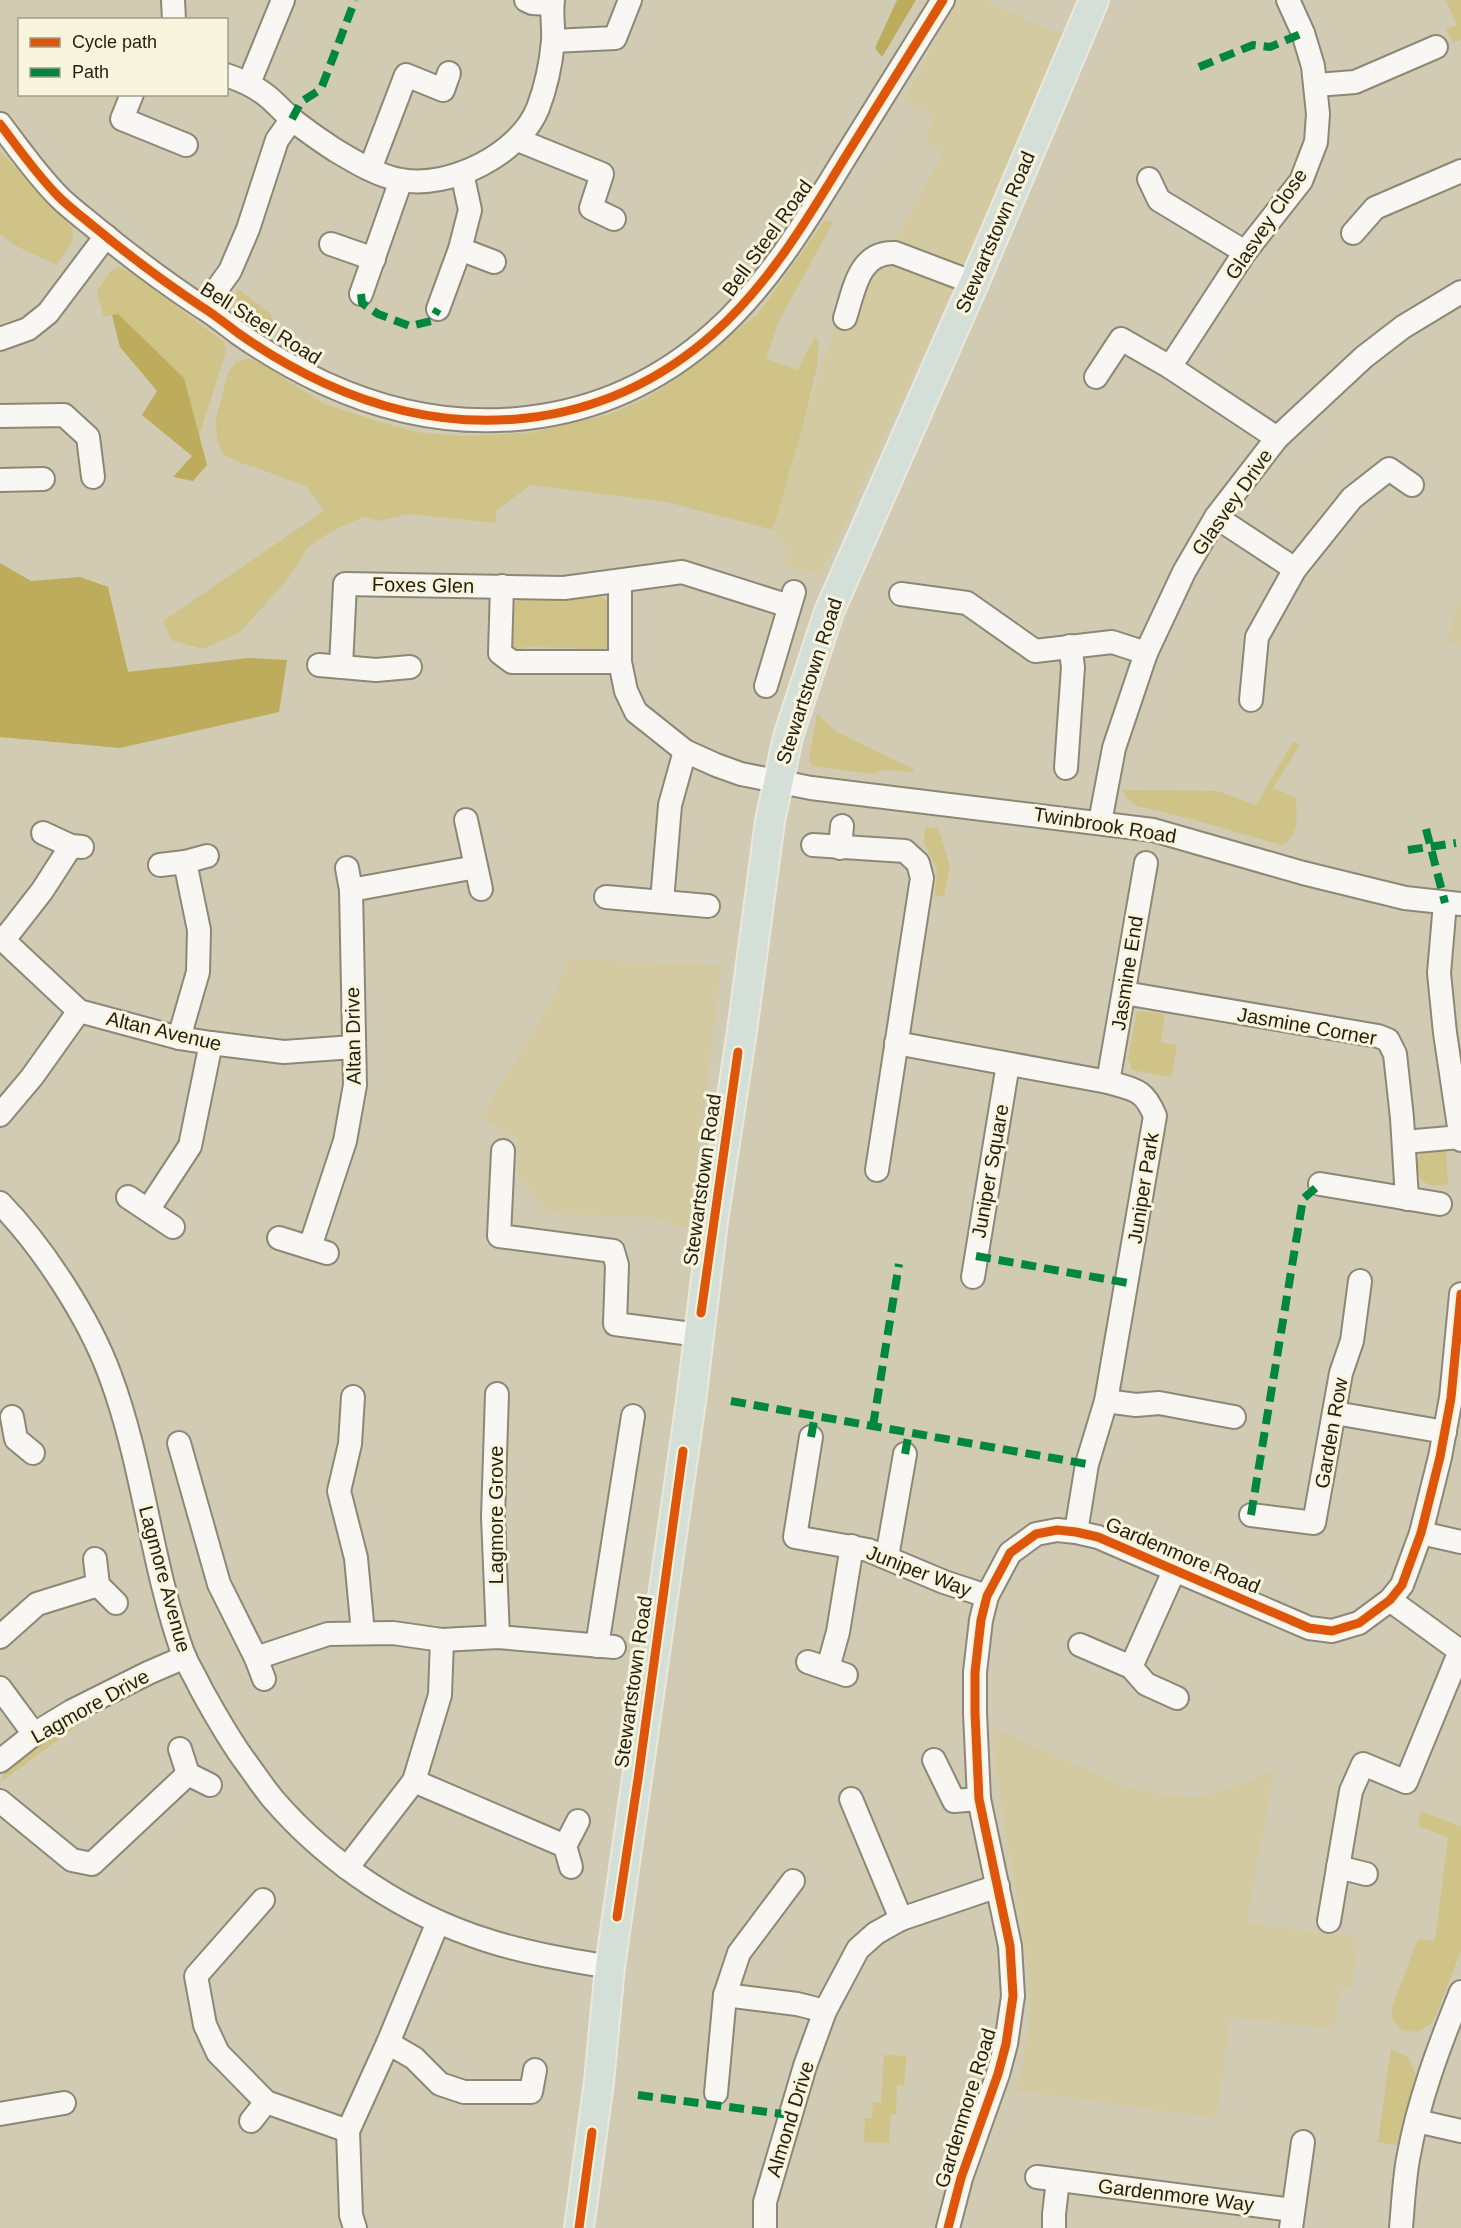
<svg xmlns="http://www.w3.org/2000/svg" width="1461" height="2228" viewBox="0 0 1461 2228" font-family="Helvetica,sans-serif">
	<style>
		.built { fill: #d4caa2 }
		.green { fill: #d0c387 }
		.forest { fill: #bcac5b }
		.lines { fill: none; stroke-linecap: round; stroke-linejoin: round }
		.minor-casing { stroke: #8c8875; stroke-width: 26 }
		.major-casing { stroke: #eae8dc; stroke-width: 32 }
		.minor { stroke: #f8f7f3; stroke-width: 22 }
		.major { stroke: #d4dfd7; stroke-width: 28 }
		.quiet { stroke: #00873e; stroke-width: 8; stroke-dasharray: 15 8; stroke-linecap: butt }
		.cycleway-casing { stroke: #f9f4dd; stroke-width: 13 }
		.cycleway { stroke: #de560c; stroke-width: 9 }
		.labels { text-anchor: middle; stroke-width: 6; stroke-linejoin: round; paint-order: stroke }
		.street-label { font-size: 20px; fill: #231f0d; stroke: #f9f4dd }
	</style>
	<rect width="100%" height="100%" fill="#d0cbb2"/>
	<g class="built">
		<polygon points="958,0 984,0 1068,38 821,575 785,566 786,546 774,535 779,501 858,253 874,246 893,244 943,153 925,140 934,116 903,100"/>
		<polygon points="1461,593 1461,646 1447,641"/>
		<polygon points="567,959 722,965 688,1229 649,1217 548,1213 518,1174 518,1138 480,1119 554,997"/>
		<polygon points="993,1728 1123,1786 1170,1796 1203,1797 1274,1771 1247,1923 1359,1938 1352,1989 1341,1989 1334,2029 1231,2017 1216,2118 1016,2090 1029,2033 1030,1979 996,1770"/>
	</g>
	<g class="green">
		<polygon points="1446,0 1461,0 1461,39 1453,43 1446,29 1457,25"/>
		<polygon points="0,151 72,228 73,241 57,265 16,246 0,234"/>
		<polygon points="825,220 833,222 778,323 766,359 798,370 815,336 819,344 817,367 802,428 773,530 667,502 531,485 496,511 496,523 408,514 378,521 363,517 332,531 308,547 288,579 240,632 203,649 171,640 163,621 324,511 307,487 255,467 243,464 224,455 217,440 216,419 228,373 236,362 249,358 261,364 325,404 379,422 422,433 461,436 530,433 607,415 645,399 673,381 758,314"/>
		<polygon points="119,267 131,273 224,342 226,351 199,436 118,314 104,317 97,291 110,272"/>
		<path d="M238,289L270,313L276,329C257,324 246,313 234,298Z"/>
		<polygon points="589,593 598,595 611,603 611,639 603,653 582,654 576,648 524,647 522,654 515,650 508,641 512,606 519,599 529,597 573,598"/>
		<polygon points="817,714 837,732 913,769 914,772 884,770 872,774 812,766 809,760"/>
		<path d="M1293,742L1300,745L1273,788L1295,797C1298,814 1299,836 1282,845L1188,818L1137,806L1127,799L1122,790L1217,791L1256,805Z"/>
		<polygon points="925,828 938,828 950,866 944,896 935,896 937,869 924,842"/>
		<polygon points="1137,1011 1165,1014 1161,1042 1177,1045 1171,1077 1132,1070 1128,1058"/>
		<path d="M1437,1148L1446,1151L1448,1185C1442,1185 1434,1187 1428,1184C1416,1180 1412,1160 1423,1152C1427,1149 1433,1149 1437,1148Z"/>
		<polygon points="102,1708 2,1781 5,1768 65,1725"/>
		<polygon points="1421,1811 1461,1827 1461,1951 1433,2022 1417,2032 1402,2030 1392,2019 1392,2007 1418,1939 1435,1941 1448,1837 1418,1826"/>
		<polygon points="1391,2049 1408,2057 1416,2075 1404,2146 1378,2142"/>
		<polygon points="884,2055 906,2056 904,2086 897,2085 896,2114 891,2114 889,2143 864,2142 865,2118 872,2118 873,2102 881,2103"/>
	</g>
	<g class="forest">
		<polygon points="897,0 916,0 882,57 875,48"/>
		<polygon points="118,314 184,378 207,465 193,481 173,477 192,456 142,415 157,391 120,347 112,315"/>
		<polygon points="0,563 31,581 80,577 108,587 128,672 248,658 287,660 279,712 120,748 0,737"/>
	</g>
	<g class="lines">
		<g class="minor-casing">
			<g id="minor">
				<polyline points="173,0 174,20"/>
				<polyline points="526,0 532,3 552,4"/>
				<polyline points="553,41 615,38 630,0"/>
				<path d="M226,75C241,80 255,86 267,96C276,103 284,113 294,121C307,131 321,141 335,150C355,162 378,176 401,180C450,189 520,154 538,108C546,87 551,63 553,41C554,28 551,14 553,0"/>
				<polyline points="249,83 283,0"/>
				<polyline points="1316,85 1355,82 1436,47"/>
				<polyline points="132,94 122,119 186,145"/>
				<path d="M0,124C19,149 37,175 59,197C69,207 81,216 92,225C127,254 164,282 202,307C215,315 226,324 238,333C265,352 294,369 324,383C456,444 603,432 714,333C768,285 807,220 844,159C877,106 910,53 943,0"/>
				<polyline points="518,140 602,174 591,208 614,219"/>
				<polyline points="370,169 406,75 443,90 449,73"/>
				<polyline points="1149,179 1159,200 1245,252"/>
				<polyline points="1353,233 1375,208 1461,171"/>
				<polyline points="331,244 374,259"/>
				<polyline points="460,249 494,262"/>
				<polyline points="361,294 401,180"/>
				<polyline points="204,307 230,271 248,229 277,140 292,119"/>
				<polyline points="438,309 460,249 470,210 462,173"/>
				<path d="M845,318C854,290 859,251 895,253L974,283"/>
				<polyline points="0,339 28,329 48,313 106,236"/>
				<polyline points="1170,367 1245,252 1301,181 1316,142 1318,114 1313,66 1303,33 1288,0"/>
				<polyline points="1096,377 1121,339 1170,367 1277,438"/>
				<polyline points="0,416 64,415 88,437 93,477"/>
				<polyline points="0,480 43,479"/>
				<polyline points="1216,517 1295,569"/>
				<polyline points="620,581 620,662 626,691 636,712 685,751 716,765 741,774 811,788 1153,830 1303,873 1405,898 1461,904"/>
				<polyline points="502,586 500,653 512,662 620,662"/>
				<polyline points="901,594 967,603 1035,651 1112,642 1146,653"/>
				<polyline points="319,665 376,670 410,667"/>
				<polyline points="341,666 345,584 564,588 682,572 789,606"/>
				<polyline points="766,686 794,592"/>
				<polyline points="1251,700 1257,637 1295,569 1352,498 1389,469 1412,485"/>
				<polyline points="1066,768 1073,667 1070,646"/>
				<polyline points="466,820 481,889"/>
				<polyline points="1100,822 1114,748 1146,653 1184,572 1216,517 1277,438 1364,357 1403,327 1461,292"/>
				<polyline points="43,833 71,846 82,847"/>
				<polyline points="813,845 905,851 918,863 922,878 877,1170"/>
				<polyline points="840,848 842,826"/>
				<polyline points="160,865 185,862 207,856"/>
				<polyline points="351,890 476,867"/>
				<polyline points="606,897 708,906"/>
				<polyline points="662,901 670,805 685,751"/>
				<polyline points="1445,903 1439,973 1445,1033 1461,1140"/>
				<polyline points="0,937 79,1011 179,1038 211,1043 284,1052 353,1047"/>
				<polyline points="3,941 42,891 71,846"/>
				<polyline points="1124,993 1378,1036 1388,1040 1395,1054 1402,1118 1407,1199"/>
				<polyline points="179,1038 198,972 199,930 185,862"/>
				<path d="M896,1043L1108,1082C1135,1090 1144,1089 1155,1116L1106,1401L1087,1464L1076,1532"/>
				<polyline points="1108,1082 1146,863"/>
				<polyline points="0,1115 32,1077 79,1011"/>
				<polyline points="1404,1142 1461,1137"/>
				<polyline points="503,1151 499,1236 613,1251 617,1265 615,1324 699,1335"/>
				<polyline points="1320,1184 1440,1204"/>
				<polyline points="128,1197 173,1227"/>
				<path d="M0,1203C43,1247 89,1318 110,1375C144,1466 151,1565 184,1656C189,1667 196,1678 201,1689C215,1714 228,1738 245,1761C254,1773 263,1787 273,1799C329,1864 405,1914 486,1940C526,1953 568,1960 610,1967"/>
				<polyline points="148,1210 190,1146 211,1043"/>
				<polyline points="279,1238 327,1253"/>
				<polyline points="310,1247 345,1141 355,1085 351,890 347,868"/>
				<polyline points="973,1277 1008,1064"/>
				<polyline points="497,1394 493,1517 498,1637"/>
				<polyline points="353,1397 350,1444 339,1491 356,1558 363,1633"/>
				<polyline points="1106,1401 1136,1405 1159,1403 1234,1417"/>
				<polyline points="1335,1413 1445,1432"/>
				<polyline points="12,1417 16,1439 33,1453"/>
				<polyline points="811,1437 795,1537 868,1550 944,1582 987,1596"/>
				<polyline points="179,1443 219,1584 256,1658 264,1679"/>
				<polyline points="1251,1515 1314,1523 1341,1373 1352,1341 1360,1281"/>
				<polyline points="1421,1533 1461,1542"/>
				<polyline points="887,1557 905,1454"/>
				<polyline points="95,1559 98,1585 116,1603"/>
				<polyline points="0,1637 37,1604 98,1585"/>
				<polyline points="1080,1645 1131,1667 1146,1684 1177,1698"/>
				<polyline points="597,1646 633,1416"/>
				<polyline points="256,1658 328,1634 393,1633 442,1640 498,1637 614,1647"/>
				<polyline points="808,1662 846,1675"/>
				<polyline points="1131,1667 1174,1571"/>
				<polyline points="828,1668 838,1632 852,1546"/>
				<polyline points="0,1688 34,1734"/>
				<polyline points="180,1749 188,1774 210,1785"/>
				<polyline points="934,1760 954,1801 979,1799"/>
				<polyline points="0,1761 34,1734 72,1711 148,1673 185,1657"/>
				<polyline points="414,1781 565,1846"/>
				<polyline points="851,1799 901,1919"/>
				<polyline points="0,1801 72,1860 92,1864 188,1774"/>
				<polyline points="571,1867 565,1846 578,1821"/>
				<polyline points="1338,1867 1366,1874"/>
				<polyline points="347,1868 414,1781 440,1695 442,1640"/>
				<polyline points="263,1900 196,1976 205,2025 218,2053 266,2102 348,2131"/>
				<polyline points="1329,1921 1351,1791 1363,1764 1406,1782 1460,1651 1390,1600"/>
				<polyline points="725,1995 797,2004 825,2011"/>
				<polyline points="388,2043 414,2058 440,2084 464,2092 531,2092 535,2070"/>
				<polyline points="716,2093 725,1995 739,1953 793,1881"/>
				<polyline points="0,2114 64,2103"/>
				<polyline points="251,2121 266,2102"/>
				<polyline points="1417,2121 1461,2131"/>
				<polyline points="1037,2177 1293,2210"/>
				<polyline points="355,2228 351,2215 348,2131 388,2043 438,1922"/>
				<polyline points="765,2228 765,2202 805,2066 825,2011 858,1949 876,1933 901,1919 998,1886"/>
				<polyline points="948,2228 961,2178 998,2074 1006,2044 1013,1996 1010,1946 979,1799 975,1713 975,1672 981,1620 987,1596 1010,1553 1036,1534 1057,1530 1076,1532 1098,1537 1309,1628 1332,1631 1359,1623 1390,1600 1402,1585 1421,1533 1440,1457 1451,1398 1461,1294"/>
				<polyline points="1054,2228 1054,2214 1058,2180"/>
				<polyline points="1291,2228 1303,2142"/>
				<path d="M1401,2228C1403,2205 1404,2182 1408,2159C1418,2102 1439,2046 1461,1992"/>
			</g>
		</g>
		<g class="major-casing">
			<polyline id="major" points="579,2228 599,2082 610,1967 691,1401 713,1221 742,1031 770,821 788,737 829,612 974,283 1094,0"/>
		</g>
		<use href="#minor" class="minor"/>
		<use href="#major" class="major"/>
		<g class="quiet">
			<polyline points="1199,67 1253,45 1270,47 1303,33"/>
			<polyline points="292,119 301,102 321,89 355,0"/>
			<polyline points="361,294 362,303 378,314 410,326 431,321 438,309"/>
			<polyline points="1426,829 1445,903"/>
			<polyline points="1408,850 1456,843"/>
			<polyline points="976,1256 1128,1283"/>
			<polyline points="731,1401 1087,1464"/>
			<polyline points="873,1426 899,1264"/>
			<polyline points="811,1437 815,1415"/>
			<polyline points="905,1454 909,1432"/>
			<polyline points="1251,1515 1303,1199 1320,1184"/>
			<polyline points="638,2095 790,2115"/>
		</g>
		<g class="cycleway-casing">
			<g id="cycleway">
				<path d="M0,124C19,149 37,175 59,197C69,207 81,216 92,225C127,254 164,282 202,307C215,315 226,324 238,333C265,352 294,369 324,383C456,444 603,432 714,333C768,285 807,220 844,159C877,106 910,53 943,0"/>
				<polyline points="701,1313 738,1052"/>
				<polyline points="617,1917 638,1779 683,1451"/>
				<polyline points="579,2228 592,2132"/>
				<polyline points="948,2228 961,2178 998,2074 1006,2044 1013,1996 1010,1946 979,1799 975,1713 975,1672 981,1620 987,1596 1010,1553 1036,1534 1057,1530 1076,1532 1098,1537 1309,1628 1332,1631 1359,1623 1390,1600 1402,1585 1421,1533 1440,1457 1451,1398 1461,1294"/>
			</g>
		</g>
		<use href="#cycleway" class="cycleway"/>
	</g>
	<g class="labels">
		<g class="street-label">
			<text transform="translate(1266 224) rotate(-56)" y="7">Glasvey Close</text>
			<text transform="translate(995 232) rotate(-67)" y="7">Stewartstown Road</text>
			<text transform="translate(767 238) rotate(-54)" y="7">Bell Steel Road</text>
			<text transform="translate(261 323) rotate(32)" y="7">Bell Steel Road</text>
			<text transform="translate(1232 502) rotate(-55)" y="7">Glasvey Drive</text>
			<text transform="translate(423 585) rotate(1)" y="7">Foxes Glen</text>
			<text transform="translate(809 681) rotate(-72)" y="7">Stewartstown Road</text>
			<text transform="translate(1105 825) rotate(9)" y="7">Twinbrook Road</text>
			<text transform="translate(1127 973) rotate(-81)" y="7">Jasmine End</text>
			<text transform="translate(1307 1026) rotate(10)" y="7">Jasmine Corner</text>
			<text transform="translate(164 1031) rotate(13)" y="7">Altan Avenue</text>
			<text transform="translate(353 1036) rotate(-91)" y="7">Altan Drive</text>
			<text transform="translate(990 1171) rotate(-80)" y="7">Juniper Square</text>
			<text transform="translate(702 1180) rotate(-82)" y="7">Stewartstown Road</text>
			<text transform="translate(1143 1188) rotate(-81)" y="7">Juniper Park</text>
			<text transform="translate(1331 1433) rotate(-80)" y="7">Garden Row</text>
			<text transform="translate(496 1515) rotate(-90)" y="7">Lagmore Grove</text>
			<text transform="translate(1183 1555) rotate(23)" y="7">Gardenmore Road</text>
			<text transform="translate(919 1571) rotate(21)" y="7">Juniper Way</text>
			<text transform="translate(165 1579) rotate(75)" y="7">Lagmore Avenue</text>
			<text transform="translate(633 1682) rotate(-82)" y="7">Stewartstown Road</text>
			<text transform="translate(90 1706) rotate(-29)" y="7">Lagmore Drive</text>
			<text transform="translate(965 2108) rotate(-73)" y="7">Gardenmore Road</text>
			<text transform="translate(790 2119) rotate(-73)" y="7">Almond Drive</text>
			<text transform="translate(1176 2195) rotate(7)" y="7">Gardenmore Way</text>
		</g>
	</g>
	<rect x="18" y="18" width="210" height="78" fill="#f9f4dd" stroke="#a39f8a" stroke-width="1.5"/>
	<rect x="30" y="38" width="30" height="9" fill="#de560c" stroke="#a39f8a" stroke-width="1.5"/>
	<text x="72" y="48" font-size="18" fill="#231f0d">Cycle path</text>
	<rect x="30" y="68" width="30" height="9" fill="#00873e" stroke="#a39f8a" stroke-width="1.5"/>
	<text x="72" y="78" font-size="18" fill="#231f0d">Path</text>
</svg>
